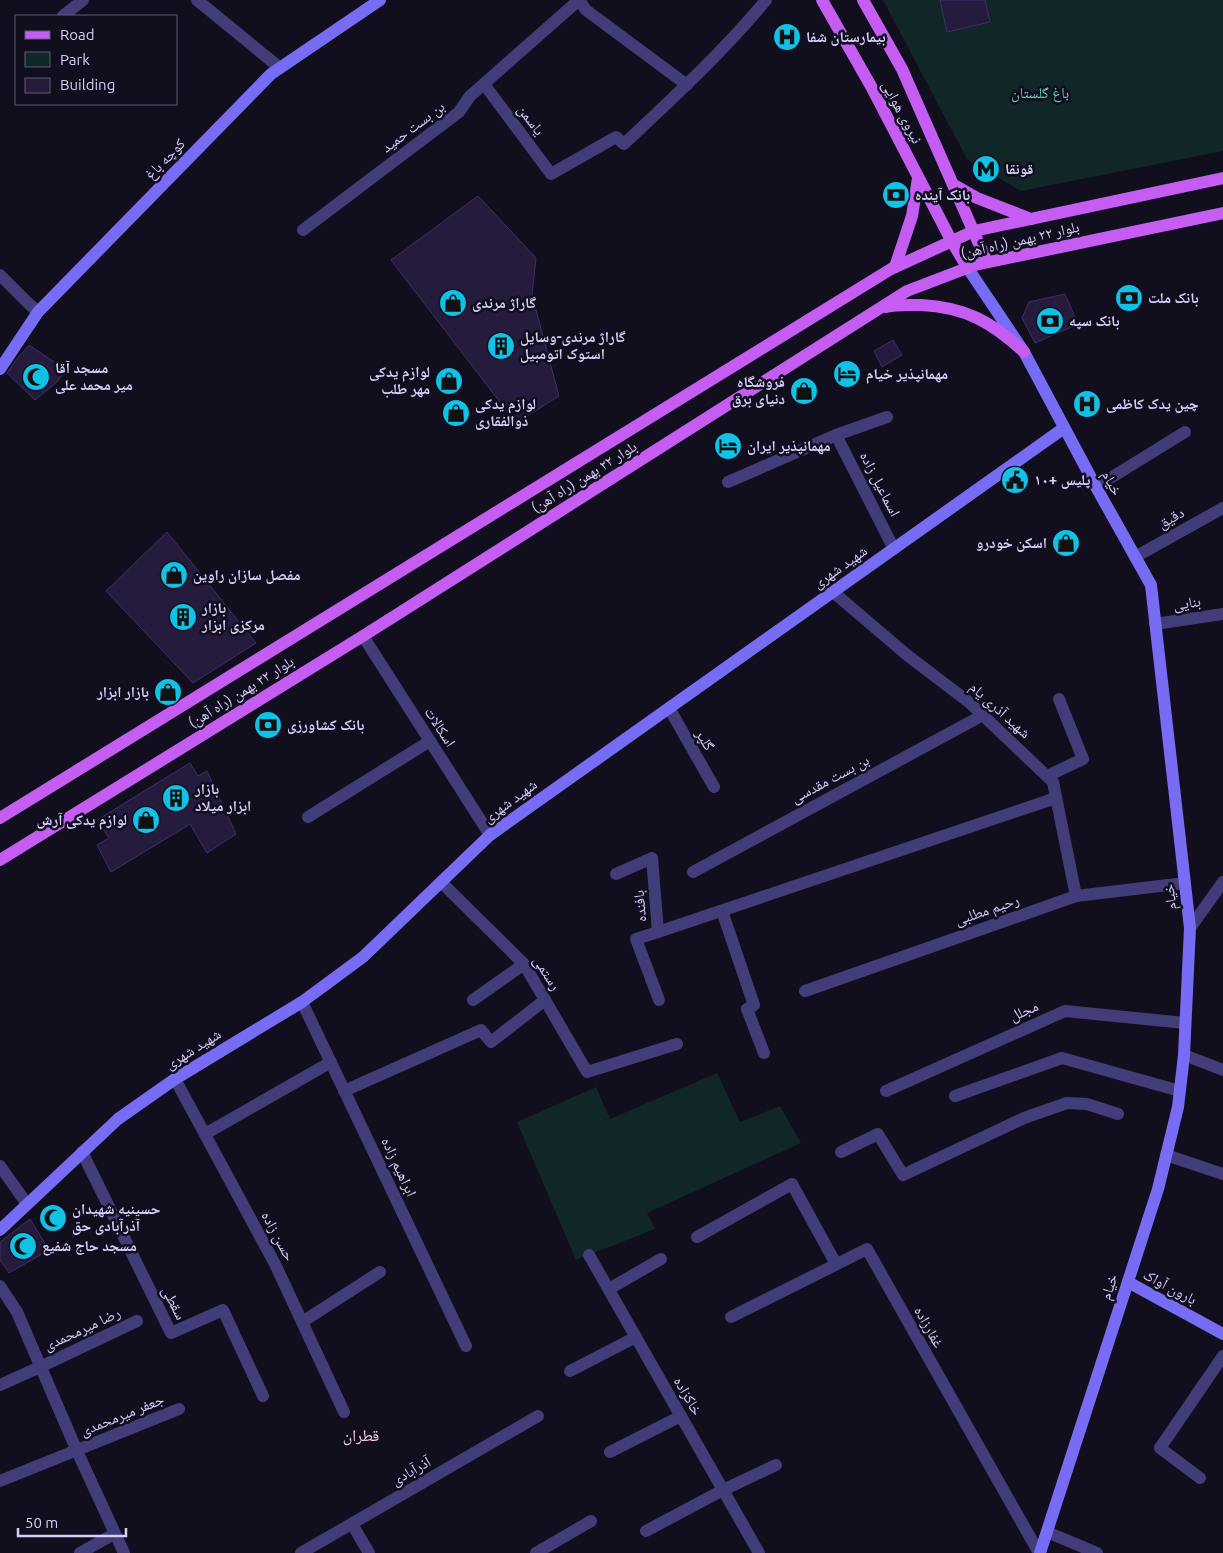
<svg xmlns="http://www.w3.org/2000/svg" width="1223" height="1553" viewBox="0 0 1223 1553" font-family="Ubuntu,'Noto Naskh Arabic',sans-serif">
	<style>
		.green { fill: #112727 }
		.building { fill: #241b3d; stroke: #3e2f68 }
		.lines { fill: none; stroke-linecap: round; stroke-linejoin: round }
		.minor { stroke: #423c79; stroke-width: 12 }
		.tertiary { stroke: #423c79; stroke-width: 12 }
		.secondary { stroke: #786cf4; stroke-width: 12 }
		.primary { stroke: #c55df3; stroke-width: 12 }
		.labels { text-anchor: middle; stroke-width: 5; stroke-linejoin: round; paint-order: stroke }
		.poi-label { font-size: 15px; font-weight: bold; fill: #d6cefb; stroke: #110e1e; text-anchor: start }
		.park-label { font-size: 15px; fill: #60d5bf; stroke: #110e1e }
		.street-label { font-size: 15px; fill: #d6cefb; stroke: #110e1e }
		.neighbourhood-label { font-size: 16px; fill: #fcd0e9; stroke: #110e1e }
	</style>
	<rect width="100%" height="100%" fill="#110e1e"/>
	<g class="green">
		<polygon points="883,0 1223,0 1223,151 1021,191 967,159"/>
		<polygon points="717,1073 740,1122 780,1106 801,1143 647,1213 655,1229 576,1260 517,1122 596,1087 610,1119"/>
	</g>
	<g class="building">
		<polygon points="940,0 985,0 990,22 947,32"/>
		<polygon points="478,196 536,258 532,295 559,396 516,423 391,260"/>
		<polygon points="1065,294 1078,324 1035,343 1022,318 1029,302"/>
		<polygon points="893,340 902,355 882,367 874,351"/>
		<polygon points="29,345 66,370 57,382 35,400 7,373 17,359"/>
		<polygon points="167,532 256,643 193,683 106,591"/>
		<polygon points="190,763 198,776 207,771 236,834 207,853 190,824 111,872 97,845 109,838 97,820"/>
		<polygon points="30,1219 49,1250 9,1273 0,1260 0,1242"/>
	</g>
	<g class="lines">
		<g class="minor">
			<polyline points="197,0 280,68"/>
			<polyline points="579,0 586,10 687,85"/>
			<polyline points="63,16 83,0"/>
			<path d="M484,84L551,174L616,137L624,144C673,98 723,52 766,0"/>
			<polyline points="303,230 459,112 470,96 579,0"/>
			<polyline points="0,275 28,303 38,312"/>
			<polyline points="836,435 894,549"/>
			<polyline points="728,482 836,435 887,417"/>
			<polyline points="1096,487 1185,432"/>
			<polyline points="1135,557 1223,508"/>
			<polyline points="833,592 907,655 970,703 1053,782 1076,896"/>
			<polyline points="1155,624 1223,614"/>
			<polyline points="669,708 714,787"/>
			<polyline points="1047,776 1083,759 1059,699"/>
			<polyline points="308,817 430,741"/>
			<polyline points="693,872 983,715"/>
			<polyline points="616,874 652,858 658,932 636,939 659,1000"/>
			<polyline points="441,882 524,964 587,1072 677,1044"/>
			<polyline points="722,911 754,1005 747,1009 764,1053"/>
			<polyline points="658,932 1056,798"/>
			<polyline points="805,991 1076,896 1185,883"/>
			<polyline points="473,1000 524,964"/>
			<polyline points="302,1002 466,1346"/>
			<polyline points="1184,1055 1223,1070"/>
			<polyline points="175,1079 275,1264 344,1412"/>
			<polyline points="344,1091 481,1030 491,1042 545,1000"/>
			<polyline points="886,1091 1065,1011 1185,1023"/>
			<polyline points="955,1096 1062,1058 1180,1091"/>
			<polyline points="205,1134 331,1062"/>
			<polyline points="82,1152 171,1333 223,1310 263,1396"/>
			<polyline points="841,1152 878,1134 903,1175 1024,1118 1067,1103 1087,1104 1118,1114"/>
			<polyline points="1166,1155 1223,1174"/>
			<polyline points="0,1166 27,1204"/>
			<polyline points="697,1237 792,1184 836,1264"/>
			<polyline points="589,1255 759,1553"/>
			<polyline points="0,1286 17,1312 77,1451 124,1553"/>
			<polyline points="609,1289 661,1259"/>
			<polyline points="731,1317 867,1249 1039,1553"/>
			<polyline points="302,1322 380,1272"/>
			<polyline points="570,1371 636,1337"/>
			<polyline points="0,1385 40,1367 137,1321"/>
			<polyline points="610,1452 681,1416"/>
			<polyline points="1200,1478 1160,1448 1223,1356"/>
			<polyline points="0,1481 179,1409"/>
			<polyline points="352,1524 369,1553"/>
			<polyline points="646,1531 723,1490 776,1465"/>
			<polyline points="1047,1532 1097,1553"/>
			<polyline points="80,1553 114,1534"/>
			<polyline points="301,1553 538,1416"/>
			<polyline points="536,1553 591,1521"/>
		</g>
		<g class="tertiary">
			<polyline points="363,636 490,835"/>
			<polyline points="1190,928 1223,882"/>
		</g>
		<g class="secondary">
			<polyline points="967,267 1024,352 1096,487 1151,585 1190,928 1184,1055 1178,1107 1158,1189 1040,1553"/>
			<polyline points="0,369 38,312 271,74 380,0"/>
			<polyline points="0,1230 118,1119 175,1079 302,1002 363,957 490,835 1064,428"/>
			<polyline points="1128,1282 1223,1334"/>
		</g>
		<g class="primary">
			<polyline points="822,0 872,88 951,240 967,267"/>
			<polyline points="863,0 902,69 987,262"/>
			<polyline points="954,185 977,198 1031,219"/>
			<polyline points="895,267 912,216 918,178"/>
			<path d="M886,307C897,304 909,305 921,305C965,307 992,322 1024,352"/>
			<polyline points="0,818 891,269 974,231 1223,178"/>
			<polyline points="0,860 363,636 907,291 975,265 1223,213"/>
		</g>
	</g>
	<defs>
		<g id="hospital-disc" transform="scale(1.4375)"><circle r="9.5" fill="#10c2e5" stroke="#110e1e"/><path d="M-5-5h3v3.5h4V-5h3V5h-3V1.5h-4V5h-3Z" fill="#111"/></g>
		<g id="metro-disc" transform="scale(1.4375)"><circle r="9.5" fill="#10c2e5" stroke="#110e1e"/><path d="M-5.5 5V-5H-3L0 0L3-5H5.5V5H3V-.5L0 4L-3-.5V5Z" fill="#111"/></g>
		<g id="bank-disc" transform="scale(1.4375)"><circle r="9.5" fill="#10c2e5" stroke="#110e1e"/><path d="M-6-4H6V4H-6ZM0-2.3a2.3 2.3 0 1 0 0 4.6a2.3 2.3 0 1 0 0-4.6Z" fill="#111"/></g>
		<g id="shop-disc" transform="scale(1.4375)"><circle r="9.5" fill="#10c2e5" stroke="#110e1e"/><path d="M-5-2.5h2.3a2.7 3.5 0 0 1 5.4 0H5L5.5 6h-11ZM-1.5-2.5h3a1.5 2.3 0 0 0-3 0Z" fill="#111"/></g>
		<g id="building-disc" transform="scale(1.4375)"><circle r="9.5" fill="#10c2e5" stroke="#110e1e"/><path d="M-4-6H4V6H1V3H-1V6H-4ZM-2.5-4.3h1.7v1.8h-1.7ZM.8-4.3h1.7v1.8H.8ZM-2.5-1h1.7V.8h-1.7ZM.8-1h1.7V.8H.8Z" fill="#111"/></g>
		<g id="hotel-disc" transform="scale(1.4375)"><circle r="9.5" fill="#10c2e5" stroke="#110e1e"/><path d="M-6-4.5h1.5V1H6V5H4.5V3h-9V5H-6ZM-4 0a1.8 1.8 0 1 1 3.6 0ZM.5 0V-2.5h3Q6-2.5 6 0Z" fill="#111"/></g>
		<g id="mosque-disc" transform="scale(1.4375)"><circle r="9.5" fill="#10c2e5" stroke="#110e1e"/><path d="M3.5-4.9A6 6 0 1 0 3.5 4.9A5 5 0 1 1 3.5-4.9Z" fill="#111"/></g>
		<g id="civic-disc" transform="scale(1.4375)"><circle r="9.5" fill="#10c2e5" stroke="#110e1e"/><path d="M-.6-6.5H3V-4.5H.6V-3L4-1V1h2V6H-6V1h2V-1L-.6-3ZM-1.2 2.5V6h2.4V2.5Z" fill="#111"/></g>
	</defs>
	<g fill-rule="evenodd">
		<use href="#hospital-disc" x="787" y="37"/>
		<use href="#metro-disc" x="986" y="169"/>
		<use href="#bank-disc" x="896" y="195"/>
		<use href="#bank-disc" x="1129" y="298"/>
		<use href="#shop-disc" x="453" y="303"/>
		<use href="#bank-disc" x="1050" y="321"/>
		<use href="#building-disc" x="501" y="346"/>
		<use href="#hotel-disc" x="847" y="374"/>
		<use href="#mosque-disc" x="36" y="377"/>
		<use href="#shop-disc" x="449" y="381"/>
		<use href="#shop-disc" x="804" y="391"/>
		<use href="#hospital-disc" x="1087" y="404"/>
		<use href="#shop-disc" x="456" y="413"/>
		<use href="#hotel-disc" x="728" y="446"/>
		<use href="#civic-disc" x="1015" y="480"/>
		<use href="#shop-disc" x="1066" y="543"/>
		<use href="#shop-disc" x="174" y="575"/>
		<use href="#building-disc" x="183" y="617"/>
		<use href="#shop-disc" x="168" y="692"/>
		<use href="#bank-disc" x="268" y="725"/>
		<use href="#building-disc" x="176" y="798"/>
		<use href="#shop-disc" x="146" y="820"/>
		<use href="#mosque-disc" x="53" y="1218"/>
		<use href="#mosque-disc" x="23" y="1246"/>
	</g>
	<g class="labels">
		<g class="poi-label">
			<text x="806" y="42">بیمارستان شفا</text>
			<text x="1005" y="174">قونقا</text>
			<text x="915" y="200">بانک آینده</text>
			<text x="1148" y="303">بانک ملت</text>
			<text x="472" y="308">گاراژ مرندی</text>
			<text x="1069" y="326">بانک سپه</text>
			<text x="520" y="342">گاراژ مرندی-وسایل<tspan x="520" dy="17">استوک اتومبیل</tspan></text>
			<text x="55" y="373">مسجد آقا<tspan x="55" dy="17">میر محمد علی</tspan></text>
			<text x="430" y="377" text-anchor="end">لوازم یدکی<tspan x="430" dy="17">مهر طلب</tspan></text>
			<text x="866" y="379">مهمانپذیر خیام</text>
			<text x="785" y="387" text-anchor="end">فروشگاه<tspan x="785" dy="17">دنیای برق</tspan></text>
			<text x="475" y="409">لوازم یدکی<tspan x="475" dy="17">ذوالفقاری</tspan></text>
			<text x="1106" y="409">چین یدک کاظمی</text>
			<text x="747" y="451">مهمانپذیر ایران</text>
			<text x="1034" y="485">پلیس +۱۰</text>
			<text x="1047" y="548" text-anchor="end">اسکن خودرو</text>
			<text x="193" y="580">مفصل سازان راوین</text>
			<text x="202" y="613">بازار<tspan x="202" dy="17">مرکزی ابزار</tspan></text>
			<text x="149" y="697" text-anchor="end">بازار ابزار</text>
			<text x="287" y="730">بانک کشاورزی</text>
			<text x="195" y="794">بازار<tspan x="195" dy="17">ابزار میلاد</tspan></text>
			<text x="127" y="825" text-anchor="end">لوازم یدکی آرش</text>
			<text x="72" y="1214">حسینیه شهیدان<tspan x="72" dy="17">آذرآبادی حق</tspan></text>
			<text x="42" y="1251">مسجد حاج شفیع</text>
		</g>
		<g class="park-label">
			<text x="1040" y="98">باغ گلستان</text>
		</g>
		<g class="street-label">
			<text transform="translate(902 112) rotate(62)" y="5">نیروی هوایی</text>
			<text transform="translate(531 120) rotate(53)" y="5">یاسمن</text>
			<text transform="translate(413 127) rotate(-37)" y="5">بن بست حمید</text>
			<text transform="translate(165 159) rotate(-46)" y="5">کوچه باغ</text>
			<text transform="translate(1020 240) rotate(-13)" y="5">بلوار ۲۲ بهمن (راه آهن)</text>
			<text transform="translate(584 477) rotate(-32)" y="5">بلوار ۲۲ بهمن (راه آهن)</text>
			<text transform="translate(1112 483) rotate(61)" y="5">خیام</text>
			<text transform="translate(880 484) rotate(63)" y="5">اسماعیل زاده</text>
			<text transform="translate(1171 518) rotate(-29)" y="5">دقیق</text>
			<text transform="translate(840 567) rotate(-35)" y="5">شهید شهری</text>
			<text transform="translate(1187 603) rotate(-8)" y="5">بنایی</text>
			<text transform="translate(241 692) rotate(-32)" y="5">بلوار ۲۲ بهمن (راه آهن)</text>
			<text transform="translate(1000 710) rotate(42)" y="5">شهید آذری یام</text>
			<text transform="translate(440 727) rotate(57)" y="5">اسکالات</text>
			<text transform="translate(705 740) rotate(60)" y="5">گلپر</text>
			<text transform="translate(830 779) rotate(-28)" y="5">بن بست مقدسی</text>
			<text transform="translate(510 801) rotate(-36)" y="5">شهید شهری</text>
			<text transform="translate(1170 897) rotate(-97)" y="5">خیام</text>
			<text transform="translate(640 906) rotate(-95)" y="5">بافنده</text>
			<text transform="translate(987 910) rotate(-19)" y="5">رحیم مطلبی</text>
			<text transform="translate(547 973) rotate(58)" y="5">رستمی</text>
			<text transform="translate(1024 1011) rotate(-24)" y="5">مجلل</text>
			<text transform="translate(193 1049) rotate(-32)" y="5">شهید شهری</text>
			<text transform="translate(399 1167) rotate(65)" y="5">ابراهیم زاده</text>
			<text transform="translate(278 1236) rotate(62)" y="5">حسن زاده</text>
			<text transform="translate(1109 1287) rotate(-72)" y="5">خیام</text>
			<text transform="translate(1170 1287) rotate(28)" y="5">بارون آواک</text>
			<text transform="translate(174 1303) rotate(63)" y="5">سقطی</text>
			<text transform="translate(929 1327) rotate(61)" y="5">غفارزاده</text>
			<text transform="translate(82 1329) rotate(-25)" y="5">رضا میرمحمدی</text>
			<text transform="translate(688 1396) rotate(60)" y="5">خاکزاده</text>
			<text transform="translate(122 1415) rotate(-22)" y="5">جعفر میرمحمدی</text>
			<text transform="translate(411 1471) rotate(-30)" y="5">آذرآبادی</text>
		</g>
		<g class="neighbourhood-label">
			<text x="361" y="1441">قطران</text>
		</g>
	</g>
	<rect x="15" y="15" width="162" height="90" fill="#110e1e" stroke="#605b76"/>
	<rect x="25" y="31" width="25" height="8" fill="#c55df3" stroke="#605b76"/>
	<text x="60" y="40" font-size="15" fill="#d6cefb">Road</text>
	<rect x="25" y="52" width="25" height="15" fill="#112727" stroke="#605b76"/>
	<text x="60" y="65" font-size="15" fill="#d6cefb">Park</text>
	<rect x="25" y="78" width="25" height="15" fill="#241b3d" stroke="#605b76"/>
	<text x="60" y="90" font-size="15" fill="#d6cefb">Building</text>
	<path d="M18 1528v8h108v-8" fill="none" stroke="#d6cefb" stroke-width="2.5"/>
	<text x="25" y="1528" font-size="15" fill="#d6cefb" stroke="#110e1e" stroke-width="4" paint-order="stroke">50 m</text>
</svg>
